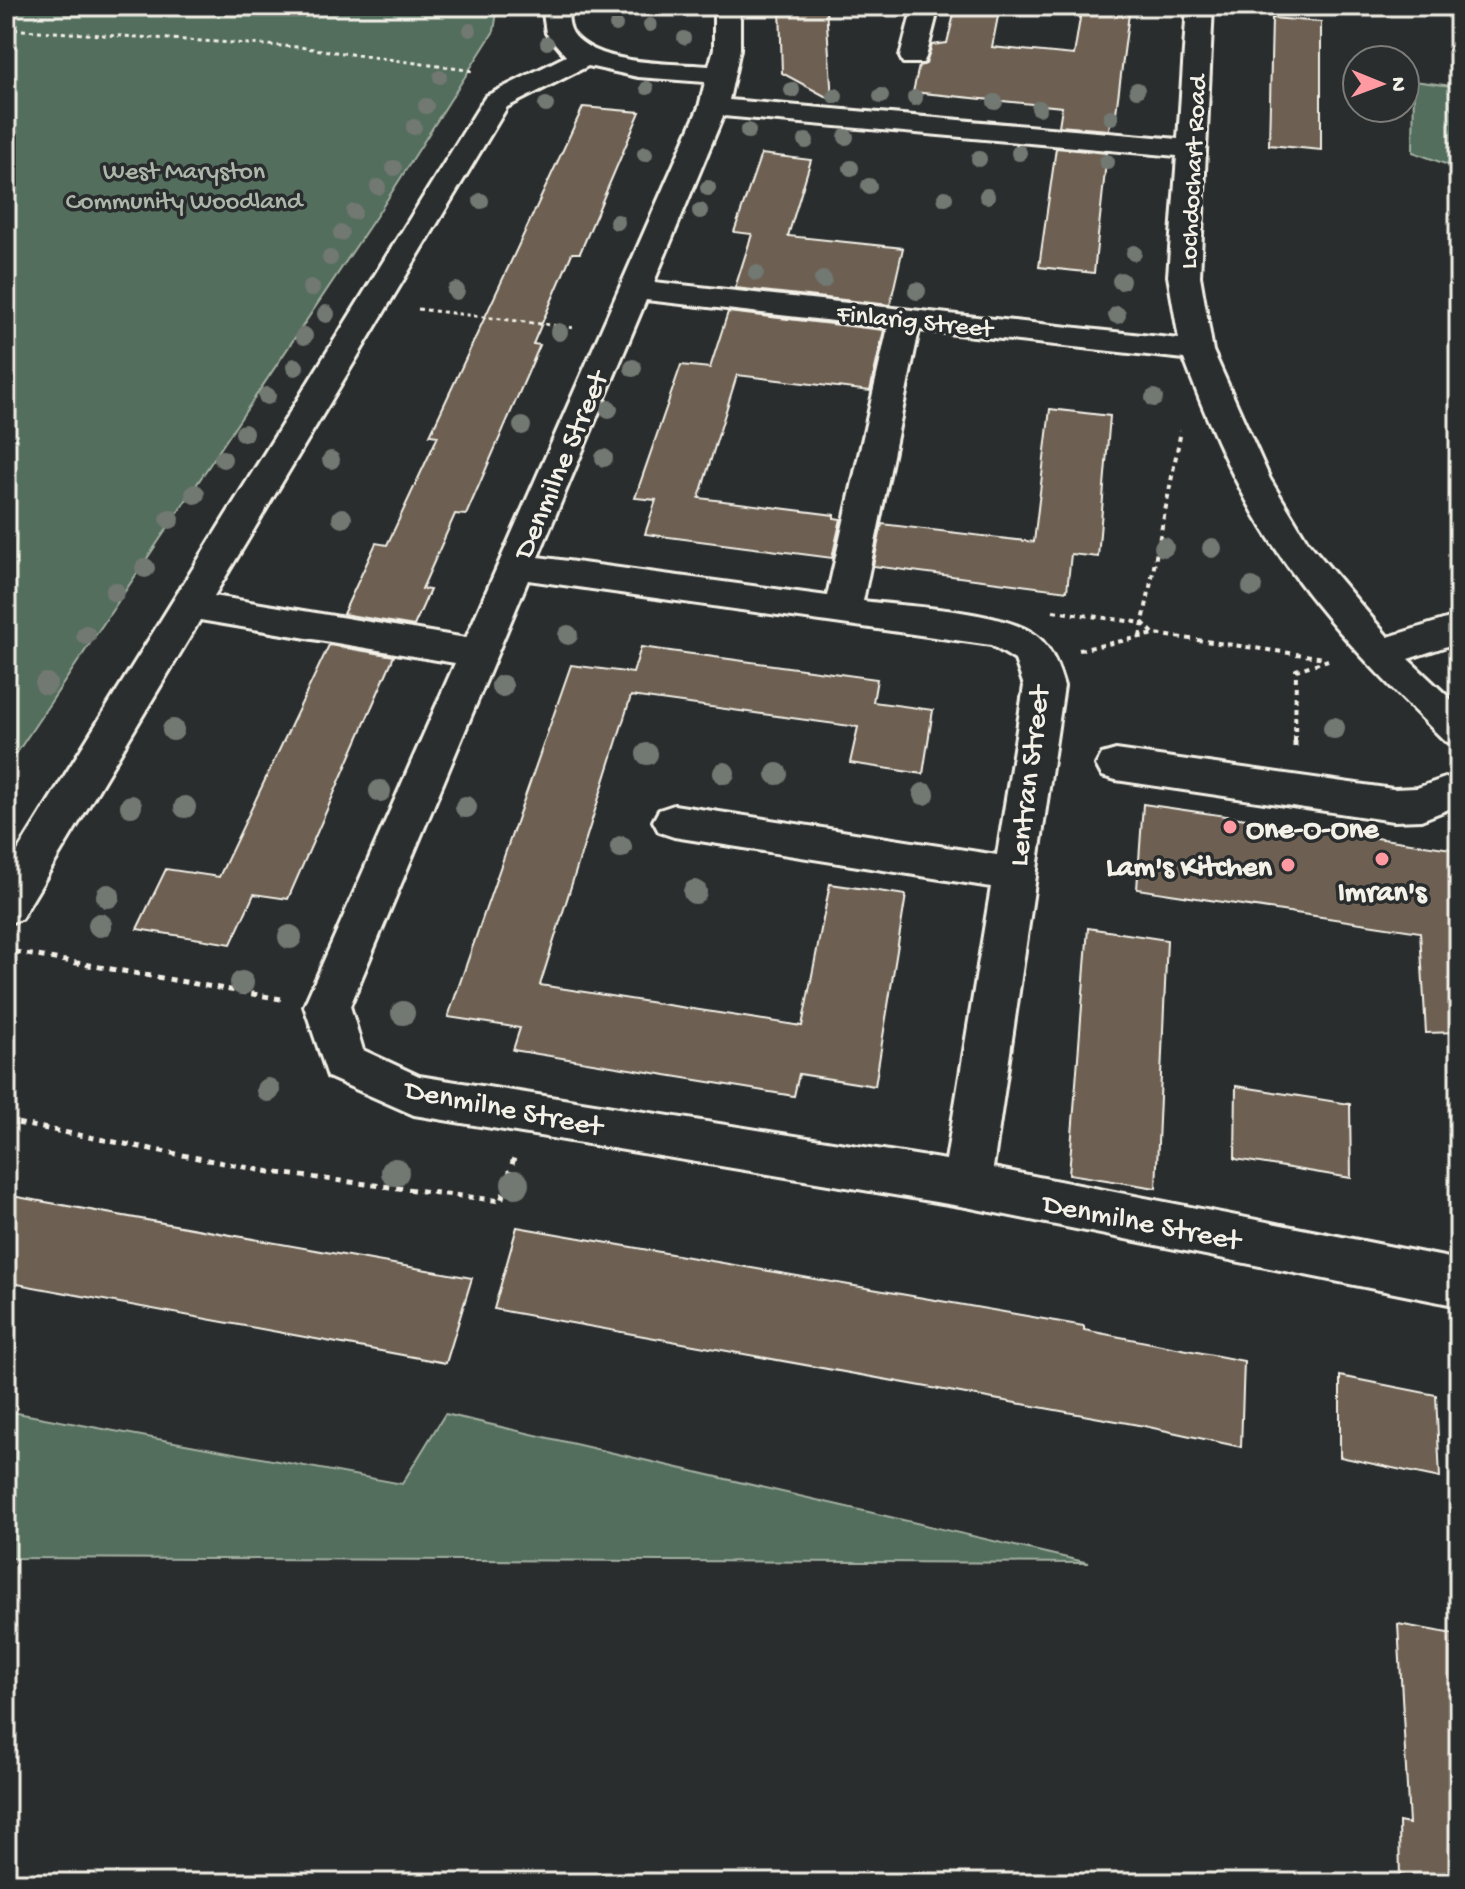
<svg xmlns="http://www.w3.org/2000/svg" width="1465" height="1889" viewBox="0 0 1465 1889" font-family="'Gochi Hand',sans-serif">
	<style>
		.green { fill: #536e5d; stroke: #a4b0a2; stroke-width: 2 }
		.building { fill: #6d6153; stroke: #f4f1e8; stroke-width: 2 }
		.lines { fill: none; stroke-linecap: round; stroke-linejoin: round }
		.minor-casing { stroke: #f4f1e8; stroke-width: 6 }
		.path-far2 { stroke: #f4f1e8; stroke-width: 3; stroke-dasharray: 4 4; stroke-linecap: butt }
		.path-far1 { stroke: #f4f1e8; stroke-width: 4; stroke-dasharray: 5 5; stroke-linecap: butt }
		.path { stroke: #f4f1e8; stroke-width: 5; stroke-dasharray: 6 6; stroke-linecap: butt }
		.minor { fill: #2a2d2e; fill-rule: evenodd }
		.tree { fill: #727872 }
		.poi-dot { fill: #ff9aa2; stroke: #2a2d2e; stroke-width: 3 }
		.labels { text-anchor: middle; stroke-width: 7; stroke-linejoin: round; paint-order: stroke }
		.far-park-label { font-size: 26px; fill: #acb6a9; stroke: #2a2d2e }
		.far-street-label { font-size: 26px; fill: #f4f1e8; stroke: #2a2d2e }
		.street-label { font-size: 30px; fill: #f4f1e8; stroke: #2a2d2e }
		.poi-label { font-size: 30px; font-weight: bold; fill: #f4f1e8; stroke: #2a2d2e; text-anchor: start }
	</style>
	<rect width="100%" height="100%" fill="#2a2d2e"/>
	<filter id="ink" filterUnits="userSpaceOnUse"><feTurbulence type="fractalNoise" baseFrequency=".0125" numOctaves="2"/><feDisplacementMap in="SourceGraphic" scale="16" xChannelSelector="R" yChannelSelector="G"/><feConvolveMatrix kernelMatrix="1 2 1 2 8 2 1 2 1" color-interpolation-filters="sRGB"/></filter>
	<g filter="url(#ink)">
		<g class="green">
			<polygon points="6,6 498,6 494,31 383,206 6,769"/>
			<polygon points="1414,81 1459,87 1459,169 1413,152"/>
			<polygon points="6,1411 402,1484 445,1414 1089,1563 6,1558"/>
		</g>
		<g class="building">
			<polygon points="956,6 1000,6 992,47 1074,55 1082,6 1130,6 1116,113 1111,112 1109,130 1059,126 1062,107 913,92 919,66 926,64 932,45 947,43"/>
			<polygon points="780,8 826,8 832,100 782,73"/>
			<polygon points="1272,18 1321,22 1321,150 1269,145"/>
			<polygon points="583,107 640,112 580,253 572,253 533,344 540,345 466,515 455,514 422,589 430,590 414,626 343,614 376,543 387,545 438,436 430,435"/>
			<polygon points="1056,148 1107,153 1094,273 1039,267"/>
			<polygon points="761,154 811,160 788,236 903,248 890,305 735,288 752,234 734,232"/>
			<polygon points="728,312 884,330 870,391 737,375 699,498 834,515 834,518 841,519 832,558 645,534 656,500 635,498 681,365 710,368"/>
			<polygon points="1050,409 1110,416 1098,557 1071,554 1067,591 873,566 882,524 1034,542"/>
			<polygon points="329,645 394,656 288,899 254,894 231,944 137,929 166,869 219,877"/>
			<polygon points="641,647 877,679 873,702 933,710 923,774 850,763 858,727 631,696 540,985 802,1026 830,884 906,895 875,1086 799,1074 794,1096 513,1050 520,1028 448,1017 571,665 633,673"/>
			<polygon points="1143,804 1459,850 1459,1032 1426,1033 1420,932 1137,889"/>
			<polygon points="1088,928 1167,940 1156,1188 1069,1174"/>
			<polygon points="1236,1086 1350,1104 1351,1178 1235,1159"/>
			<polygon points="6,1195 472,1278 446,1363 6,1282"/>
			<polygon points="517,1227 1084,1326 1084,1330 1244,1361 1241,1447 1144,1426 494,1309"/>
			<polygon points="1340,1376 1436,1395 1440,1478 1340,1457"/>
			<polygon points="1398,1624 1459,1635 1459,1883 1400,1883 1399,1822 1409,1824"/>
		</g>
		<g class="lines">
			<g class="minor-casing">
				<g id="minor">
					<path d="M542,6H568C568,16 568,28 575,36C602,66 672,63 709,66L714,49V6H740V49L729,100L1178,139L1187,6H1213L1200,276L1213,351L1270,479L1308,542L1388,637L1459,615V642L1408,659L1459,707V746L1445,741C1387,684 1328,625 1282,558C1239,497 1210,428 1184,359L919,330L863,601C907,607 1006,610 1038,637C1052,649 1059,669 1064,686L993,1168L1459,1260V1306L966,1207L414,1115L328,1077L304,1006L455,663L200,620L21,919L6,924V870L482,102L486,96L566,56L546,33ZM588,66L638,77L705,82L699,107L466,638L214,596L507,107ZM723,116L1177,156L1168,276L1179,339L654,282ZM646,300L888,327L827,596L538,557ZM528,580L991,645L1015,660L1024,686L997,855L674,805L659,810L653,821L659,832L674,837L991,887L946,1160L419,1076L363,1050L350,1006Z"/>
					<polygon points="913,6 939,6 926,57 923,63 903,63 900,57"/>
					<polygon points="1116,750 1393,789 1417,788 1459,773 1459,805 1421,820 1393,821 1116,780 1102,776 1096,765 1102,754"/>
				</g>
			</g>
			<g class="path-far2">
				<polyline points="6,29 299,47 474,71"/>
				<polyline points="418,309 575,328"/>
			</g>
			<g class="path-far1">
				<polyline points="1053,611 1143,623 1154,634"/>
				<polyline points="1140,637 1181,431"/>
				<polyline points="1079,650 1155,634 1325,658"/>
				<polyline points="1295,741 1296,670 1328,660"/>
			</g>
			<g class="path">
				<polyline points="1295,747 1295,739"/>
				<polyline points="15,952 281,999"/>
				<polyline points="6,1121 270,1172 501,1201 514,1158"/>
			</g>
			<use href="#minor" class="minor"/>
		</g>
		<g class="tree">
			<circle cx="616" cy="25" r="7"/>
			<circle cx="650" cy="25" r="7"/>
			<circle cx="470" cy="30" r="7"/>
			<circle cx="684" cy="38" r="7"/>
			<circle cx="547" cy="43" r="7"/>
			<circle cx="440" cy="77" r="7"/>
			<circle cx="647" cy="88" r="7"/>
			<circle cx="792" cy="90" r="8"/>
			<circle cx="1137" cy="90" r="8"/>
			<circle cx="835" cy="96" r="8"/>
			<circle cx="881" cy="96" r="8"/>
			<circle cx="915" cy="98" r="8"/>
			<circle cx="995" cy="102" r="8"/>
			<circle cx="546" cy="105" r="8"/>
			<circle cx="426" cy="106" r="8"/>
			<circle cx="1039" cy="108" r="8"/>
			<circle cx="1111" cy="117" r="8"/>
			<circle cx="414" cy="127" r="8"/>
			<circle cx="748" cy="131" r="8"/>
			<circle cx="846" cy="137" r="8"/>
			<circle cx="806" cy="141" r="8"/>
			<circle cx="1019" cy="153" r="8"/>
			<circle cx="645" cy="154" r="8"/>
			<circle cx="979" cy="159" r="8"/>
			<circle cx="1107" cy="162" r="8"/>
			<circle cx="394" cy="168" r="8"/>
			<circle cx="851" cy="168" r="8"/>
			<circle cx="869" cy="186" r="8"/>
			<circle cx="378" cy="187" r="8"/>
			<circle cx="708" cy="188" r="8"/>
			<circle cx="987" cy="196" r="8"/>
			<circle cx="945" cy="198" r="8"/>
			<circle cx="481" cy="201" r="8"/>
			<circle cx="700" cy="211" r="8"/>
			<circle cx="354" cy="212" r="8"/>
			<circle cx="617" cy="222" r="8"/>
			<circle cx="341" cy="233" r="8"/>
			<circle cx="1134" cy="253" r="8"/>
			<circle cx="330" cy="258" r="8"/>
			<circle cx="756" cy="273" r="8"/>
			<circle cx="823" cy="280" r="9"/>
			<circle cx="1121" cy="281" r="9"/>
			<circle cx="311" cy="288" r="9"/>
			<circle cx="456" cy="291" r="9"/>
			<circle cx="917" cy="291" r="9"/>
			<circle cx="326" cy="314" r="9"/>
			<circle cx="1117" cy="315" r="9"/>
			<circle cx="559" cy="332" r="9"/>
			<circle cx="304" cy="336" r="9"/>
			<circle cx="295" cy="367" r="9"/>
			<circle cx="633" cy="368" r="9"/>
			<circle cx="267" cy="396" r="9"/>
			<circle cx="1154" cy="398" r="9"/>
			<circle cx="609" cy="409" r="9"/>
			<circle cx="522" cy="426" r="9"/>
			<circle cx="244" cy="433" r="9"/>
			<circle cx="604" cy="458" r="9"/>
			<circle cx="223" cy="459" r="9"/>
			<circle cx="331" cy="460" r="9"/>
			<circle cx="195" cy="494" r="10"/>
			<circle cx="342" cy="518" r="10"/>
			<circle cx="170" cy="519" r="10"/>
			<circle cx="1164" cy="547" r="10"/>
			<circle cx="1212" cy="548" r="10"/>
			<circle cx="145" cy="568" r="10"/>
			<circle cx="1252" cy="587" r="10"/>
			<circle cx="115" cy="592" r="10"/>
			<circle cx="86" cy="635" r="10"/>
			<circle cx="568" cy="635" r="10"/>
			<circle cx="46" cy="684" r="11"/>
			<circle cx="502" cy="686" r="11"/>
			<circle cx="1334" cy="728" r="11"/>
			<circle cx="173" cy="730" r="11"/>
			<circle cx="647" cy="754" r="11"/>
			<circle cx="724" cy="773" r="11"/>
			<circle cx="777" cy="774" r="11"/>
			<circle cx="380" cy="791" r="11"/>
			<circle cx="924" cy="794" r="11"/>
			<circle cx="131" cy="806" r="11"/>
			<circle cx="185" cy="807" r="11"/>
			<circle cx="466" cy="807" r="11"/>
			<circle cx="621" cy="847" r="11"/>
			<circle cx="695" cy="892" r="12"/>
			<circle cx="108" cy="896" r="12"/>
			<circle cx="100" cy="925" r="12"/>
			<circle cx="290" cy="937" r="12"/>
			<circle cx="242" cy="983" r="12"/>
			<circle cx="403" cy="1013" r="12"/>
			<circle cx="268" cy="1090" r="12"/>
			<circle cx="395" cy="1172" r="14"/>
			<circle cx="515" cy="1184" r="14"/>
		</g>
	</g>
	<g class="poi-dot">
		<circle cx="1230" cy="827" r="8"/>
		<circle cx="1382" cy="859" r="8"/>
		<circle cx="1288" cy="865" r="8"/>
	</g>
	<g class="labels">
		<g class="far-park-label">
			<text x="184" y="178">West Maryston<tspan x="184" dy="30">Community Woodland</tspan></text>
		</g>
		<g class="far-street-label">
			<text transform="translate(1191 172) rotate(-87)" y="9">Lochdochart Road</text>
			<text transform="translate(915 319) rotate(6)" y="9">Finlarig Street</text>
		</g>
		<g class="street-label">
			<text transform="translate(559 464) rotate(-67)" y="10">Denmilne Street</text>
			<text transform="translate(1027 776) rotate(-83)" y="10">Lentran Street</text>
			<text transform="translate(504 1106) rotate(11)" y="10">Denmilne Street</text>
			<text transform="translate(1142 1220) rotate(11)" y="10">Denmilne Street</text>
		</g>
		<g class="poi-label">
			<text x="1246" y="837">One-O-One</text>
			<text x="1272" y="875" text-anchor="end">Lam's Kitchen</text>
			<text x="1382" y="900" text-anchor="middle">Imran's</text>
		</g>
	</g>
	<rect width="1465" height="1889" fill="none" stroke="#2a2d2e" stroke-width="32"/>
	<rect x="16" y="16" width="1433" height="1857" fill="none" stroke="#f4f1e8" stroke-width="3" filter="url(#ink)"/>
	<g transform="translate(1381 84) rotate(91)"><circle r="38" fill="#2a2d2e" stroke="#7b7b78" stroke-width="2"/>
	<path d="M0-6L14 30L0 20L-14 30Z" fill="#ff9aa2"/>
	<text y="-12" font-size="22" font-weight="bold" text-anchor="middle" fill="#f4f1e8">N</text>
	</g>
</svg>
